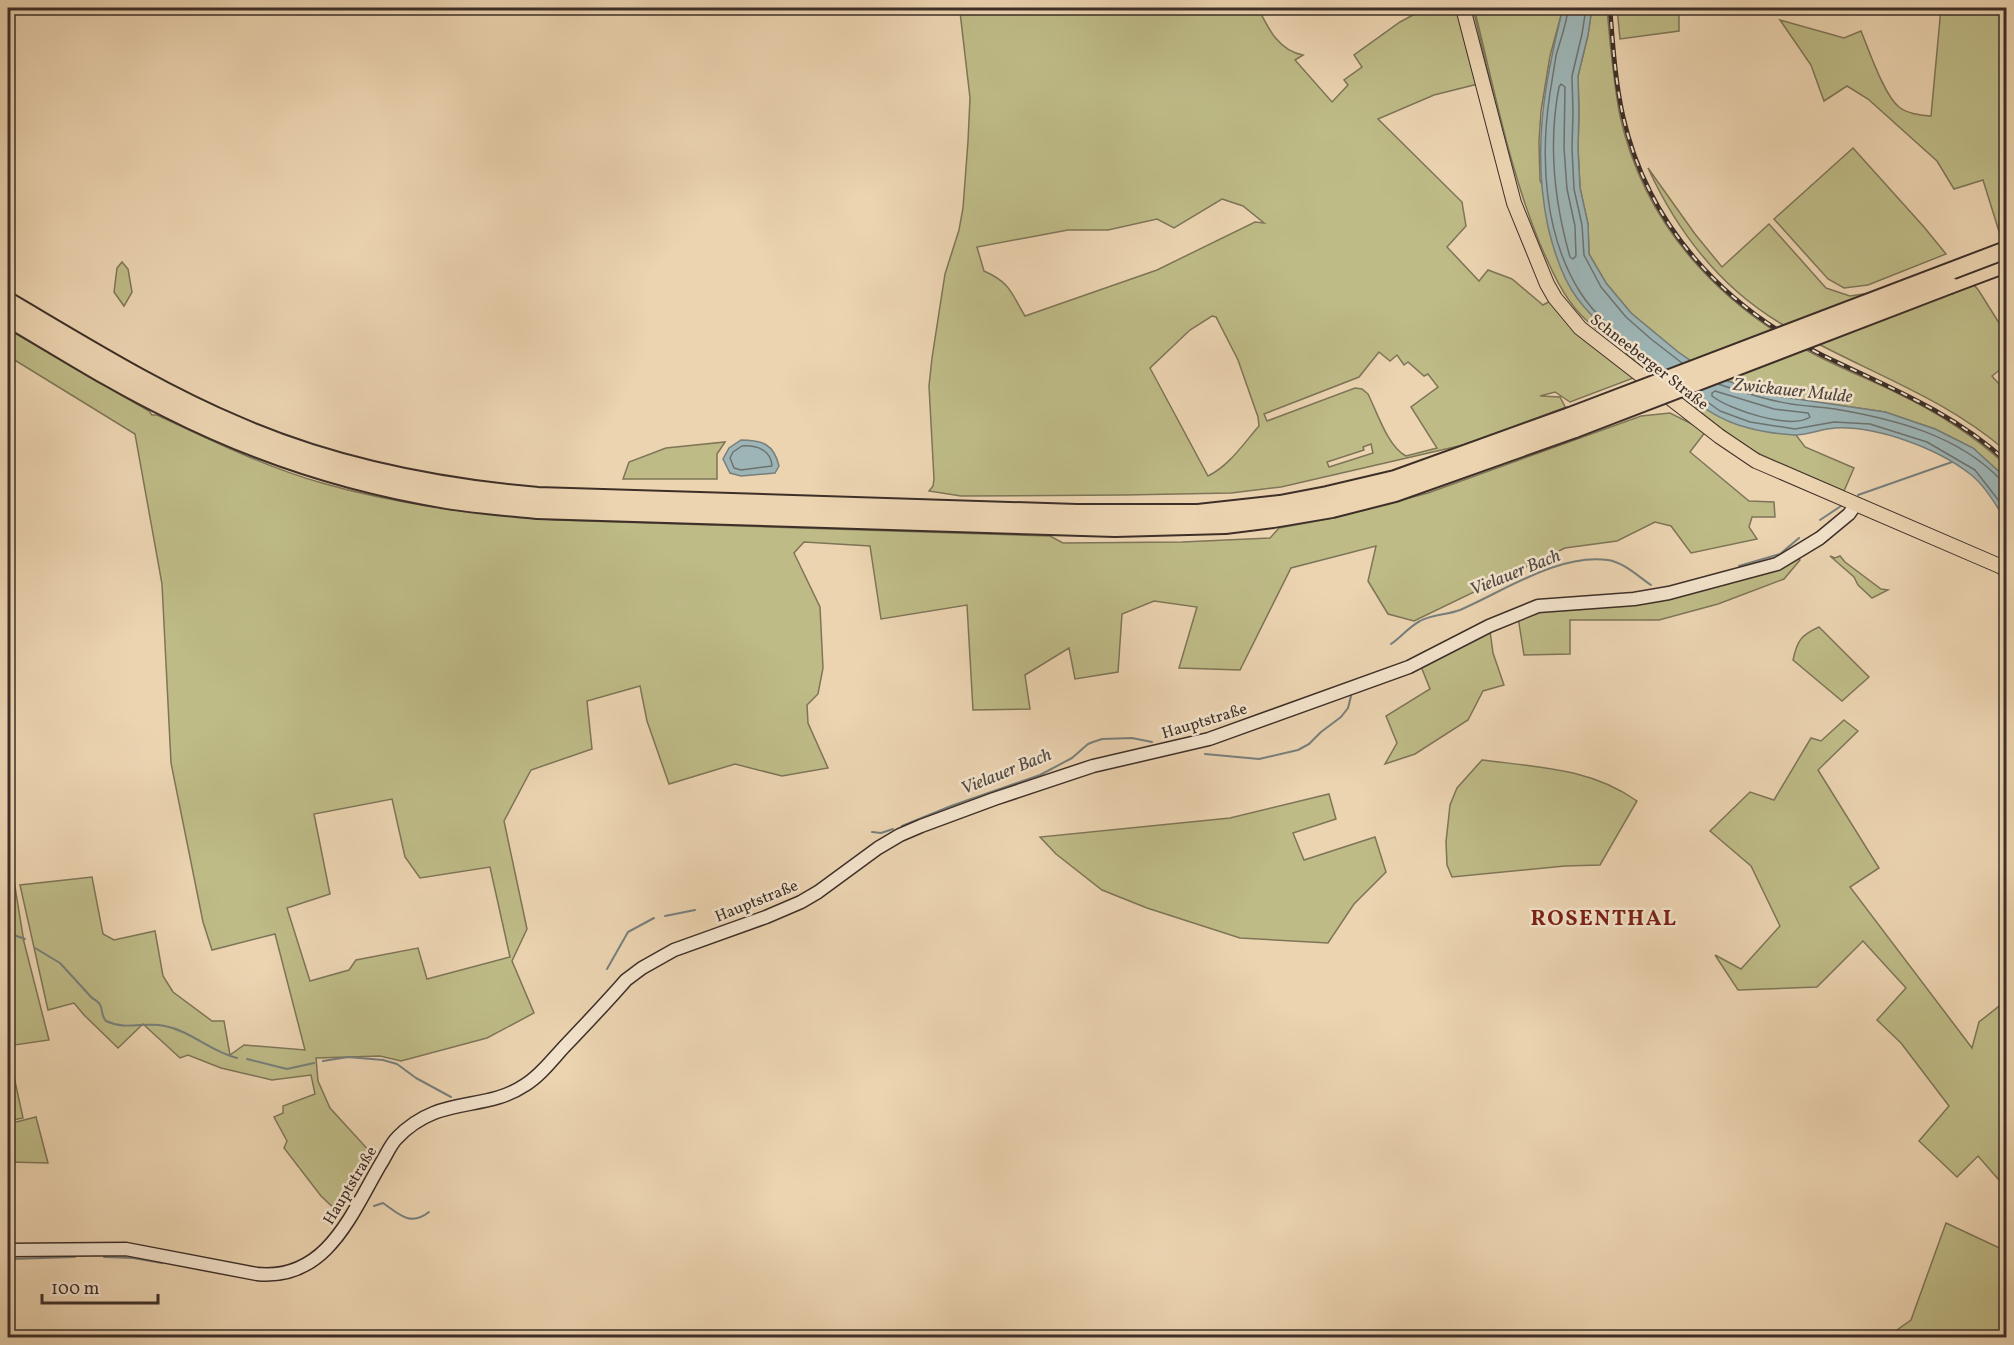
<svg xmlns="http://www.w3.org/2000/svg" width="2014" height="1345" viewBox="0 0 2014 1345" font-family="Vollkorn,serif">
	<style>
		.green { fill: #bebb87; stroke: #7e7558; stroke-width: 1.5; fill-rule: evenodd }
		.water { fill: #9db5b6; stroke: #777f7d; stroke-width: 1.5 }
		.lines { fill: none; stroke-linecap: round; stroke-linejoin: round }
		.shore { stroke: #6d726f; stroke-width: 1.5 }
		.stream { stroke: #777f7d; stroke-width: 2 }
		.secondary-casing { stroke: #3d2f28; stroke-width: 15 }
		.primary-casing { stroke: #3d2f28; stroke-width: 16 }
		.highway-casing { stroke: #3d2f28; stroke-width: 20 }
		.secondary { stroke: #f3e3cc; stroke-width: 12 }
		.primary { stroke: #ecd4b1; stroke-width: 14 }
		.highway { stroke: #ecd4b1; stroke-width: 16 }
		.rail-casing { stroke: #3d2f28; stroke-width: 4.5 }
		.rail { stroke: #f3e3cc; stroke-width: 2; stroke-dasharray: 7; stroke-linecap: butt }
		.highway-bridge-casing { stroke: #3d2f28; stroke-width: 20; stroke-linecap: butt }
		.highway-bridge { stroke: #ecd4b1; stroke-width: 16 }
		.labels { text-anchor: middle; stroke-width: 5; stroke-linejoin: round; paint-order: stroke }
		.street-label { font-size: 16px; fill: #3d2f28; stroke: #f3e3cc }
		.water-label { font-size: 18px; font-style: italic; fill: #504a44; stroke: #f3e3cc }
		.district-label { font-size: 22px; font-weight: bold; letter-spacing: 1.5px; fill: #7a1f14; stroke: #f3e3cc }
	</style>
	<rect width="100%" height="100%" fill="#ecd4b1"/>
	<filter id="stains"><feTurbulence type="fractalNoise" baseFrequency=".00333" numOctaves="4"/><feColorMatrix values="0 0 0 0 .2 0 0 0 0 .09 0 0 0 0 .02 0 0 0 .5 -.17"/></filter>
	<radialGradient id="worn" r=".72"><stop offset=".6" stop-color="#630" stop-opacity="0"/><stop offset="1" stop-color="#630" stop-opacity=".3"/></radialGradient>
	<g class="green">
		<path d="M958,8H1258C1268,28 1278,50 1303,55L1295,60L1332,102L1348,85L1344,80L1362,67L1354,55L1400,22L1426,8H1473L1505,144L1482,83L1434,95L1378,119L1462,202L1466,226L1447,247L1479,281L1488,270L1512,279L1543,305L1552,300L1636,377L1570,402L1555,392L1540,396L1560,397L1570,416L1564,408L1463,445L1281,487L1231,493L1124,495L961,496L929,491L933,486L934,479L929,386L932,358L945,274L959,230L963,208L968,141L970,98L960,12ZM1222,199L1243,206L1264,223L1255,222L1157,270L1025,316C1011,293 1011,283 984,271L977,247L1068,230H1108L1157,219L1174,228ZM1212,316L1216,317L1238,360L1258,417L1259,426C1243,444 1230,465 1208,476L1150,368L1190,330ZM1379,352L1390,361L1397,355L1404,365L1408,362L1424,376L1428,374L1438,387L1411,407L1437,448L1406,456C1388,447 1377,412 1368,394L1362,389L1355,388L1267,421L1264,414L1359,377ZM1371,444L1373,453L1329,467L1327,462L1364,450L1363,447Z"/>
		<path d="M1474,8H1563L1550,56L1541,111L1539,142L1540,180L1600,324L1680,390L1749,428L1796,435L1805,447L1854,468L1844,491L1755,452L1735,439L1626,354L1627,351C1611,339 1595,330 1581,315C1562,295 1551,269 1540,244C1509,169 1494,87 1474,8Z"/>
		<path d="M1592,8H1607C1610,44 1613,80 1620,116C1644,223 1716,302 1810,352C1838,367 1868,379 1897,393C1937,412 1973,435 2006,465V478L1973,448L1935,429L1885,412L1777,396L1714,377L1678,352L1631,313L1606,283L1589,254L1588,224L1580,188L1578,148L1579,113L1578,76L1588,35Z"/>
		<polygon points="1617,8 1679,8 1679,31 1620,39"/>
		<path d="M1941,8H2006V240L2002,241L1983,180L1954,189L1937,161L1868,99L1847,86L1824,101L1811,65L1780,20L1844,38L1861,31C1869,50 1884,95 1899,107C1908,114 1920,115 1931,116Z"/>
		<polygon points="1853,148 1924,227 1946,254 1868,285 1844,288 1828,279 1774,219"/>
		<path d="M1648,168L1695,234L1722,267L1769,224L1826,288L1850,296L1870,293L1955,261L1979,291L2006,334V365L1992,376L2006,392V451C1939,393 1855,368 1780,323C1720,287 1677,231 1648,168Z"/>
		<polygon points="122,262 128,269 132,292 124,306 114,292 117,268"/>
		<path d="M8,329L149,411L152,415H157C211,440 265,467 322,483C398,505 477,514 556,520L1050,536L1063,543L1182,542L1270,538L1279,528L1333,518L1428,493L1641,416L1670,413L1706,431L1690,452L1749,501L1774,502L1775,517H1752L1749,527L1757,539L1691,553L1671,526L1655,522L1617,541L1565,548L1414,621L1388,614L1368,581L1376,546L1291,568L1240,670L1179,668L1197,607L1154,601L1122,614L1118,672L1075,679L1069,648L1025,675L1030,709L973,710L967,605L881,619L870,546L804,542L794,553L820,607L823,668L818,694L807,705L808,723L828,768L782,776L735,764L669,784L647,721L640,686L587,701L592,749L531,770L504,821L527,929L512,961L534,1013L487,1038L401,1061L380,1056L316,1058L318,1081L330,1108L373,1155L339,1213L321,1196L284,1148L287,1141L274,1117L283,1113V1106L315,1094L311,1075L272,1080L221,1068L188,1055L180,1058L143,1024L118,1048L84,1015L74,1003L48,1010L20,885L92,877L103,934L114,940L155,931L163,976L173,992L212,1021H224L230,1055L244,1045L305,1050L275,934L212,950L203,922L171,763L162,584L135,434L13,359L8,358ZM392,799L405,857L420,878L490,867L510,957L427,979L418,948L356,960L349,970L310,981L287,908L330,894L314,814Z"/>
		<polygon points="725,442 717,454 717,479 623,479 629,462 666,448"/>
		<polygon points="1830,556 1835,558 1840,556 1845,562 1881,589 1888,590 1872,598 1858,585 1854,577"/>
		<polygon points="1798,558 1800,560 1784,579 1718,604 1659,620 1570,620 1570,654 1524,655 1518,617 1544,610 1667,600 1768,571"/>
		<path d="M1819,627L1869,677L1842,701L1793,660C1797,641 1801,635 1819,627Z"/>
		<polygon points="1490,631 1493,653 1504,685 1483,691 1468,720 1415,754 1385,764 1397,743 1386,716 1430,689 1420,664"/>
		<polygon points="1844,720 1858,731 1818,770 1879,868 1850,887 1972,1048 1979,1022 2003,1003 2006,1014 2006,1188 1978,1156 1957,1177 1919,1141 1949,1106 1901,1043 1877,1020 1906,988 1863,941 1817,987 1738,990 1715,955 1741,969 1780,926 1751,866 1710,831 1750,792 1774,800 1811,738 1821,741"/>
		<path d="M1482,760C1537,767 1590,768 1637,801L1600,865L1565,866L1452,877L1447,865L1446,842L1450,805L1457,788Z"/>
		<polygon points="1329,794 1336,819 1293,833 1304,860 1375,837 1386,872 1354,904 1328,943 1240,938 1147,908 1102,890 1056,854 1040,837 1230,818"/>
		<polygon points="8,844 24,942 49,1040 8,1046"/>
		<polygon points="8,1049 23,1118 8,1121"/>
		<polygon points="36,1117 48,1163 8,1162 8,1124"/>
		<polygon points="1946,1223 2006,1251 2006,1337 1887,1337 1911,1320"/>
	</g>
	<g class="water">
		<path d="M1563,8H1592L1588,35L1578,76L1579,113L1578,148L1580,188L1588,224L1589,254L1606,283L1631,313L1678,352L1714,377L1777,396L1885,412L1935,429L1973,448L2006,478V520C1996,506 1985,485 1970,474C1937,448 1877,426 1835,428C1821,429 1808,435 1794,435C1780,434 1763,432 1749,428C1712,420 1683,392 1654,369C1627,347 1598,326 1577,298C1562,278 1554,252 1548,227C1532,150 1544,83 1563,8Z"/>
		<path d="M741,440C762,440 774,444 779,466L775,473L741,476L730,473L723,459L729,448Z"/>
	</g>
	<g class="lines">
		<g class="shore">
			<path d="M1568,8C1567,24 1560,40 1556,56C1554,68 1552,81 1550,93C1540,158 1544,235 1580,292C1600,324 1636,347 1664,370"/>
			<polyline points="1586,8 1582,34 1572,76 1573,113 1572,148 1574,189 1582,225 1584,255 1601,287 1626,317 1651,339 1682,363"/>
			<path d="M1561,84L1565,87L1564,148L1567,189L1575,226L1576,256L1573,259L1570,257C1554,201 1548,144 1559,87Z"/>
			<path d="M1718,384C1737,390 1756,397 1776,401C1795,406 1815,406 1835,409C1894,419 1958,435 2001,480L2006,481"/>
			<path d="M1715,391L1774,409L1808,413L1810,417C1791,430 1730,410 1712,396V393Z"/>
			<polyline points="1695,393 1720,411 1750,422 1795,429 1834,422 1870,424 1927,442 1975,470 2006,510"/>
			<path d="M742,446C757,445 771,450 772,466L741,470L734,468L730,458L733,452Z"/>
		</g>
		<g class="stream">
			<polyline points="1858,495 1952,462"/>
			<polyline points="1820,520 1841,506"/>
			<polyline points="1739,566 1780,554 1799,538"/>
			<path d="M1391,644C1401,637 1409,627 1420,621C1432,614 1447,615 1460,610C1504,591 1559,553 1608,560C1623,562 1639,577 1651,585"/>
			<polyline points="1205,754 1259,759 1298,750 1309,744 1321,732 1341,717 1348,708 1351,696"/>
			<polyline points="902,826 951,806 1040,775 1072,758 1088,744 1093,742 1102,739 1132,738 1152,742"/>
			<polyline points="872,832 881,833 893,829"/>
			<polyline points="665,916 695,910"/>
			<polyline points="8,933 25,939"/>
			<path d="M35,948L60,963L92,998C107,1006 98,1012 106,1021C127,1031 144,1021 165,1026C191,1031 211,1052 237,1058"/>
			<polyline points="607,969 628,932 654,918"/>
			<polyline points="247,1059 287,1069 314,1063"/>
			<polyline points="323,1061 348,1057 383,1060 397,1064 416,1078 451,1097"/>
			<path d="M374,1206L383,1203C399,1214 410,1227 429,1212"/>
			<polyline points="104,1257 133,1258 162,1263"/>
			<polyline points="12,1259 75,1257"/>
		</g>
		<g class="secondary-casing">
			<path id="secondary" d="M8,1250L126,1249L257,1274C326,1281 351,1215 380,1165C386,1156 390,1145 397,1138C439,1094 483,1113 525,1085C540,1076 552,1060 564,1047C585,1025 606,1003 626,980L642,968L674,950L766,917L801,902L818,892L878,848L900,835L921,826L994,799L1093,766L1209,739L1409,667L1489,626L1538,606L1634,599L1669,593L1777,564L1820,538L1849,514L1856,504"/>
		</g>
		<g class="primary-casing">
			<polyline id="primary" points="1463,8 1514,203 1547,284 1555,298 1580,328 1719,436 1756,461 2002,567 2006,571"/>
		</g>
		<g class="highway-casing">
			<g id="highway">
				<polyline points="1950,285 2006,264"/>
				<path d="M8,301C83,345 158,392 239,426C334,467 435,487 538,496L1077,513H1198L1280,504L1327,495L1395,479L1570,416"/>
				<path d="M8,318C61,349 114,383 170,410C257,454 350,484 447,500C477,505 507,507 537,510L1115,528L1225,525L1273,519L1332,509L1395,493L1575,429"/>
			</g>
		</g>
		<use href="#secondary" class="secondary"/>
		<use href="#primary" class="primary"/>
		<use href="#highway" class="highway"/>
		<g class="rail-casing">
			<path id="rail" d="M1610,8C1613,44 1615,80 1623,116C1648,226 1723,306 1822,355C1886,386 1953,412 2006,461"/>
		</g>
		<use href="#rail" class="rail"/>
		<g class="highway-bridge-casing">
			<g id="highway-bridge">
				<polyline points="1570,416 2006,250"/>
				<polyline points="1575,429 1950,285"/>
			</g>
		</g>
		<use href="#highway-bridge" class="highway-bridge"/>
	</g>
	<g class="labels">
		<g class="street-label">
			<text transform="translate(1650 361) rotate(38)" y="6">Schneeberger Straße</text>
			<text transform="translate(1204 720) rotate(-17)" y="6">Hauptstraße</text>
			<text transform="translate(756 900) rotate(-22)" y="6">Hauptstraße</text>
			<text transform="translate(349 1185) rotate(-59)" y="6">Hauptstraße</text>
		</g>
		<g class="water-label">
			<text transform="translate(1793 390) rotate(6)" y="6">Zwickauer Mulde</text>
			<text transform="translate(1515 572) rotate(-22)" y="6">Vielauer Bach</text>
			<text transform="translate(1006 771) rotate(-22)" y="6">Vielauer Bach</text>
		</g>
		<g class="district-label">
			<text x="1604" y="925">ROSENTHAL</text>
		</g>
	</g>
	<rect width="2014" height="1345" fill="none" stroke="#ecd4b1" stroke-width="30"/>
	<rect x="9" y="9" width="1996" height="1327" fill="none" stroke="#3d2f28" stroke-width="3"/>
	<rect x="15" y="15" width="1984" height="1315" fill="none" stroke="#3d2f28" stroke-width="1.5"/>
	<path d="M42 1294v9h116v-9" fill="none" stroke="#3d2f28" stroke-width="3"/>
	<text x="51" y="1294" font-size="18" fill="#3d2f28" stroke="#f3e3cc" stroke-width="4.5" paint-order="stroke">100 m</text>
	<rect width="100%" height="100%" filter="url(#stains)"/>
	<rect width="100%" height="100%" fill="url(#worn)"/>
</svg>
